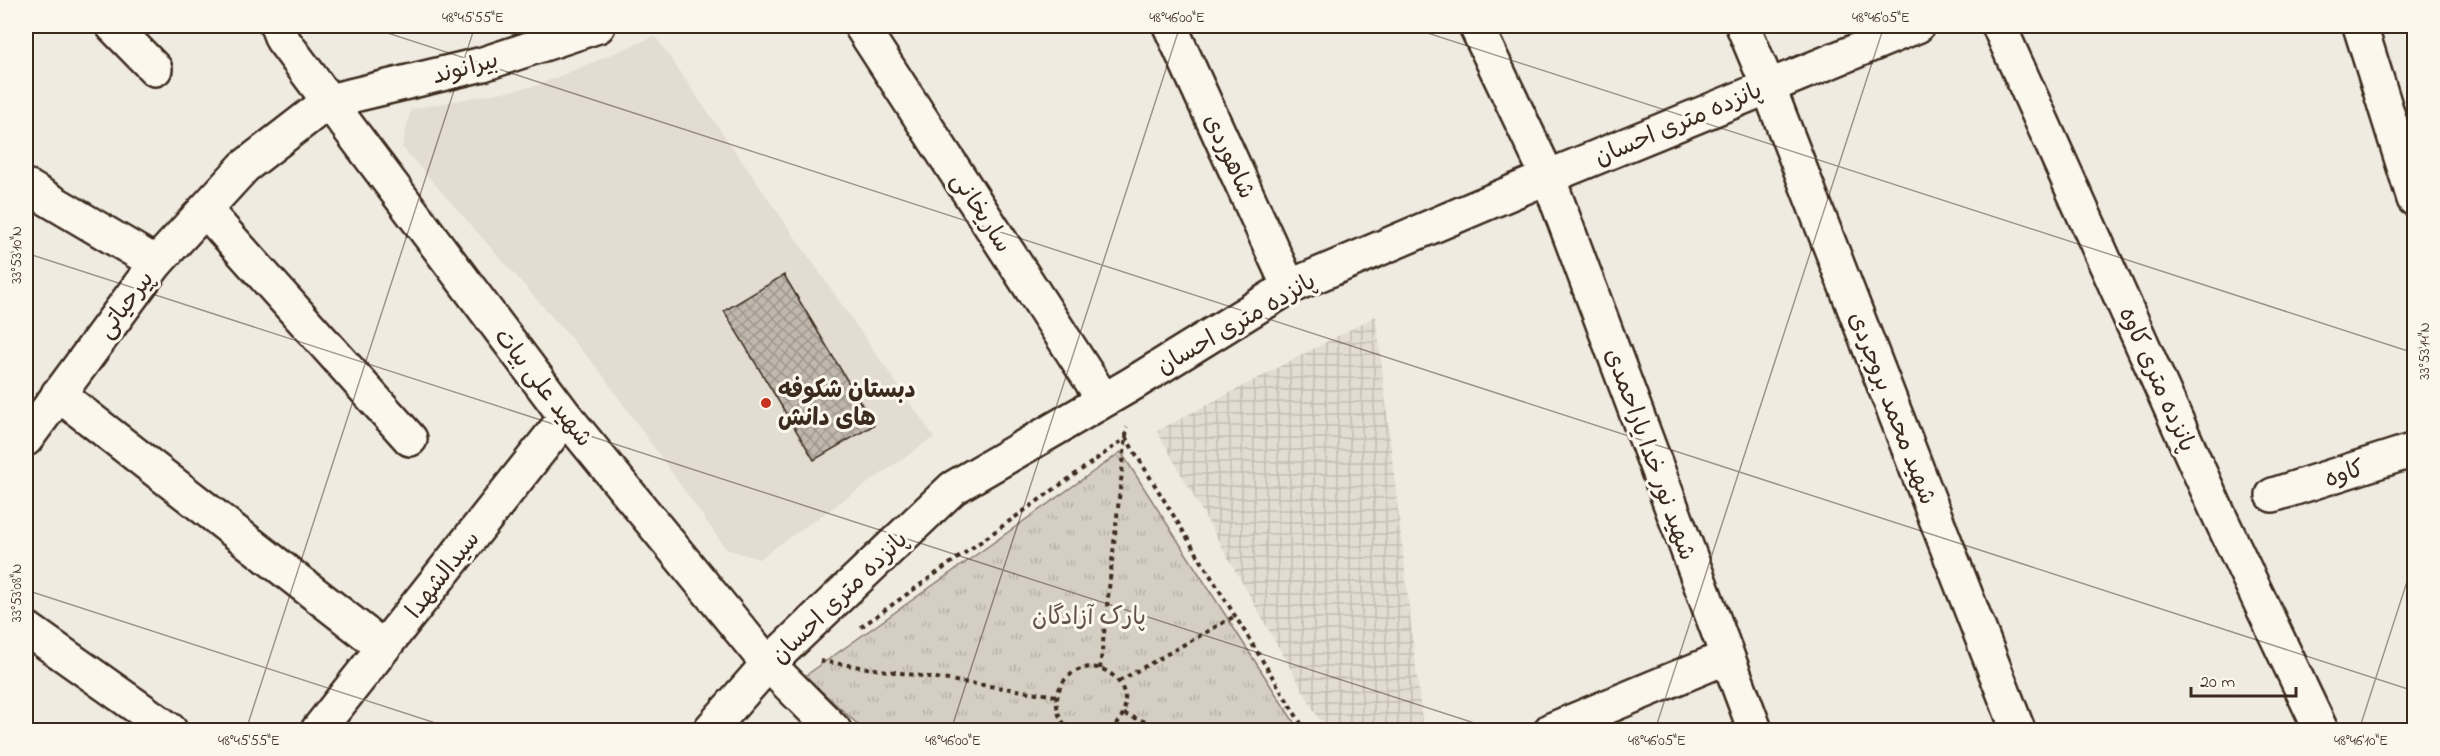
<svg xmlns="http://www.w3.org/2000/svg" width="2440" height="756" viewBox="0 0 2440 756" font-family="'Indie Flower','Playpen Sans Arabic',sans-serif">
	<style>
		.built { fill: #e2dcd1 }
		.industrial { fill: url(#industrial-grid) }
		.park { fill: url(#park-tufts); stroke: #887c70; stroke-width: 1.5 }
		.building { fill: url(#building-cross-hatch); stroke: #3b2a1e; stroke-width: 1.5 }
		.lines { fill: none; stroke-linecap: round; stroke-linejoin: round }
		.minor-casing { stroke: #3b2a1e; stroke-width: 38 }
		.path { stroke: #3b2a1e; stroke-width: 4; stroke-dasharray: 4.5 4.5; stroke-linecap: butt }
		.minor { stroke: #fbf7ec; stroke-width: 33 }
		.ticks { fill: none; stroke: #3b2a1e; stroke-width: 1.5; stroke-opacity: 0.45 }
		.poi-dot { fill: #c8321e; stroke: #fbf7ec; stroke-width: 2 }
		.labels { text-anchor: middle; stroke-width: 6; stroke-linejoin: round; paint-order: stroke }
		.street-label { font-size: 24px; fill: #3b2a1e; stroke: #fbf7ec }
		.poi-label { font-size: 24px; font-weight: bold; fill: #3b2a1e; stroke: #fbf7ec; text-anchor: start }
		.park-label { font-size: 24px; fill: #625347; stroke: #fbf7ec }
		.neatline { fill: none; stroke: #3b2a1e; stroke-width: 2 }
		.ticks-label { font-size: 15px; text-anchor: middle; fill: #3b2a1e }
	</style>
	<defs>
		<pattern id="industrial-grid" width="8" height="8" patternUnits="userSpaceOnUse" patternTransform="scale(1.5)"><rect width="8" height="8" fill="#e2dcd1"/><path d="M0 4h8M4 0v8" fill="none" stroke="#c3bdb3"/></pattern>
		<pattern id="park-tufts" width="24" height="20" patternUnits="userSpaceOnUse" patternTransform="scale(1.5)"><rect width="24" height="20" fill="#d5cec3"/><path d="M3 7l-1-3M5 7V3M7 7l1-3M15 17l-1-3M17 17v-4M19 17l1-3" fill="none" stroke="#b8b1a7"/></pattern>
		<pattern id="building-cross-hatch" width="8" height="8" patternUnits="userSpaceOnUse" patternTransform="scale(1.5)"><rect width="8" height="8" fill="#c0b8ad"/><path d="M0 0l8 8M0 8l8-8" fill="none" stroke="#9d968c"/></pattern>
	</defs>
	<rect width="100%" height="100%" fill="#f0ebe0"/>
	<filter id="ink" filterUnits="userSpaceOnUse"><feTurbulence type="fractalNoise" baseFrequency=".0167" numOctaves="2"/><feDisplacementMap in="SourceGraphic" scale="12" xChannelSelector="R" yChannelSelector="G"/><feConvolveMatrix kernelMatrix="1 2 1 2 8 2 1 2 1" color-interpolation-filters="sRGB"/></filter>
	<g filter="url(#ink)">
		<polygon class="built" points="655,36 934,437 759,559 726,549 599,370 402,147 411,109 536,86"/>
		<polygon class="industrial" points="1376,316 1423,730 1325,730 1157,431"/>
		<polygon class="park" points="1121,452 1299,730 864,730 805,676"/>
		<polygon class="building" points="784,275 874,425 814,460 724,311"/>
		<g class="lines">
			<g class="minor-casing">
				<g id="minor">
					<polyline points="113,26 155,69"/>
					<polyline points="277,26 282,39 566,417 768,664 834,730"/>
					<polyline points="861,26 1103,399"/>
					<polyline points="1170,26 1289,287"/>
					<polyline points="1476,26 1548,177 1755,730"/>
					<polyline points="1743,26 1768,86 2018,730"/>
					<polyline points="1999,26 2218,513 2321,730"/>
					<polyline points="2360,26 2414,199"/>
					<polyline points="26,186 156,263 26,439"/>
					<polyline points="205,210 410,439"/>
					<polyline points="156,263 244,167 329,101 483,64 598,26"/>
					<polyline points="58,394 383,647"/>
					<polyline points="2273,495 2414,450"/>
					<polyline points="26,628 170,730"/>
					<polyline points="318,730 566,417"/>
					<polyline points="710,730 768,664 953,488 1132,384 1289,287 1548,177 1917,26"/>
					<polyline points="1551,730 1727,657"/>
				</g>
			</g>
			<g class="path">
				<polyline points="861,627 1126,438 1305,730"/>
				<polyline points="820,661 1057,696"/>
				<polyline points="1100,669 1127,427"/>
				<polyline points="1119,681 1235,616"/>
				<polyline points="1124,714 1169,730"/>
				<path d="M1072,730C1061,724 1056,712 1057,699C1058,689 1062,681 1070,675C1105,648 1148,698 1111,730"/>
			</g>
			<use href="#minor" class="minor"/>
		</g>
	</g>
	<path class="ticks" d="M366,26L2414,691M1406,26L2414,353M26,253L1496,730M26,590L457,730M246,730L475,26M951,730L1180,26M1655,730L1884,26M2359,730L2414,560"/>
	<circle class="poi-dot" cx="766" cy="403" r="6"/>
	<g class="labels">
		<g class="street-label">
			<text transform="translate(465 67) rotate(-15)" y="8">بیرانوند</text>
			<text transform="translate(1678 123) rotate(-23)" y="8">پانزده متری احسان</text>
			<text transform="translate(1230 156) rotate(65)" y="8">شاهوردی</text>
			<text transform="translate(982 212) rotate(57)" y="8">ساریخانی</text>
			<text transform="translate(125 304) rotate(-53)" y="8">پیرحیاتی</text>
			<text transform="translate(1236 323) rotate(-30)" y="8">پانزده متری احسان</text>
			<text transform="translate(2158 379) rotate(66)" y="8">پانزده متری کاوه</text>
			<text transform="translate(544 387) rotate(52)" y="8">شهید علی بیات</text>
			<text transform="translate(1893 408) rotate(69)" y="8">شهید محمد بروجردی</text>
			<text transform="translate(1651 454) rotate(70)" y="8">شهید نور خدا یاراحمدی</text>
			<text transform="translate(2344 473) rotate(-18)" y="8">کاوه</text>
			<text transform="translate(442 574) rotate(-52)" y="8">سیدالشهدا</text>
			<text transform="translate(839 597) rotate(-44)" y="8">پانزده متری احسان</text>
		</g>
		<g class="poi-label">
			<text x="778" y="397">دبستان شکوفه<tspan x="778" dy="28">های دانش</tspan></text>
		</g>
		<g class="park-label">
			<text x="1089" y="624">پارک آزادگان</text>
		</g>
	</g>
	<rect width="2440" height="756" fill="none" stroke="#fbf7ec" stroke-width="66"/>
	<path d="M2191 687v9h105v-9" fill="none" stroke="#3b2a1e" stroke-width="3"/>
	<text x="2200" y="687" font-size="18" fill="#3b2a1e" stroke="#fbf7ec" stroke-width="4.5" paint-order="stroke">20 m</text>
	<rect x="33" y="33" width="2374" height="690" class="neatline"/>
	<g class="ticks-label">
		<text x="473" y="22">48°45'55"E</text>
		<text x="1177" y="22">48°46'00"E</text>
		<text x="1881" y="22">48°46'05"E</text>
		<text transform="translate(16 255) rotate(-90)" y="5">33°53'10"N</text>
		<text transform="translate(2424 351) rotate(-90)" y="5">33°53'14"N</text>
		<text transform="translate(16 593) rotate(-90)" y="5">33°53'08"N</text>
		<text x="249" y="745">48°45'55"E</text>
		<text x="953" y="745">48°46'00"E</text>
		<text x="1657" y="745">48°46'05"E</text>
		<text x="2361" y="745">48°46'10"E</text>
	</g>
</svg>
